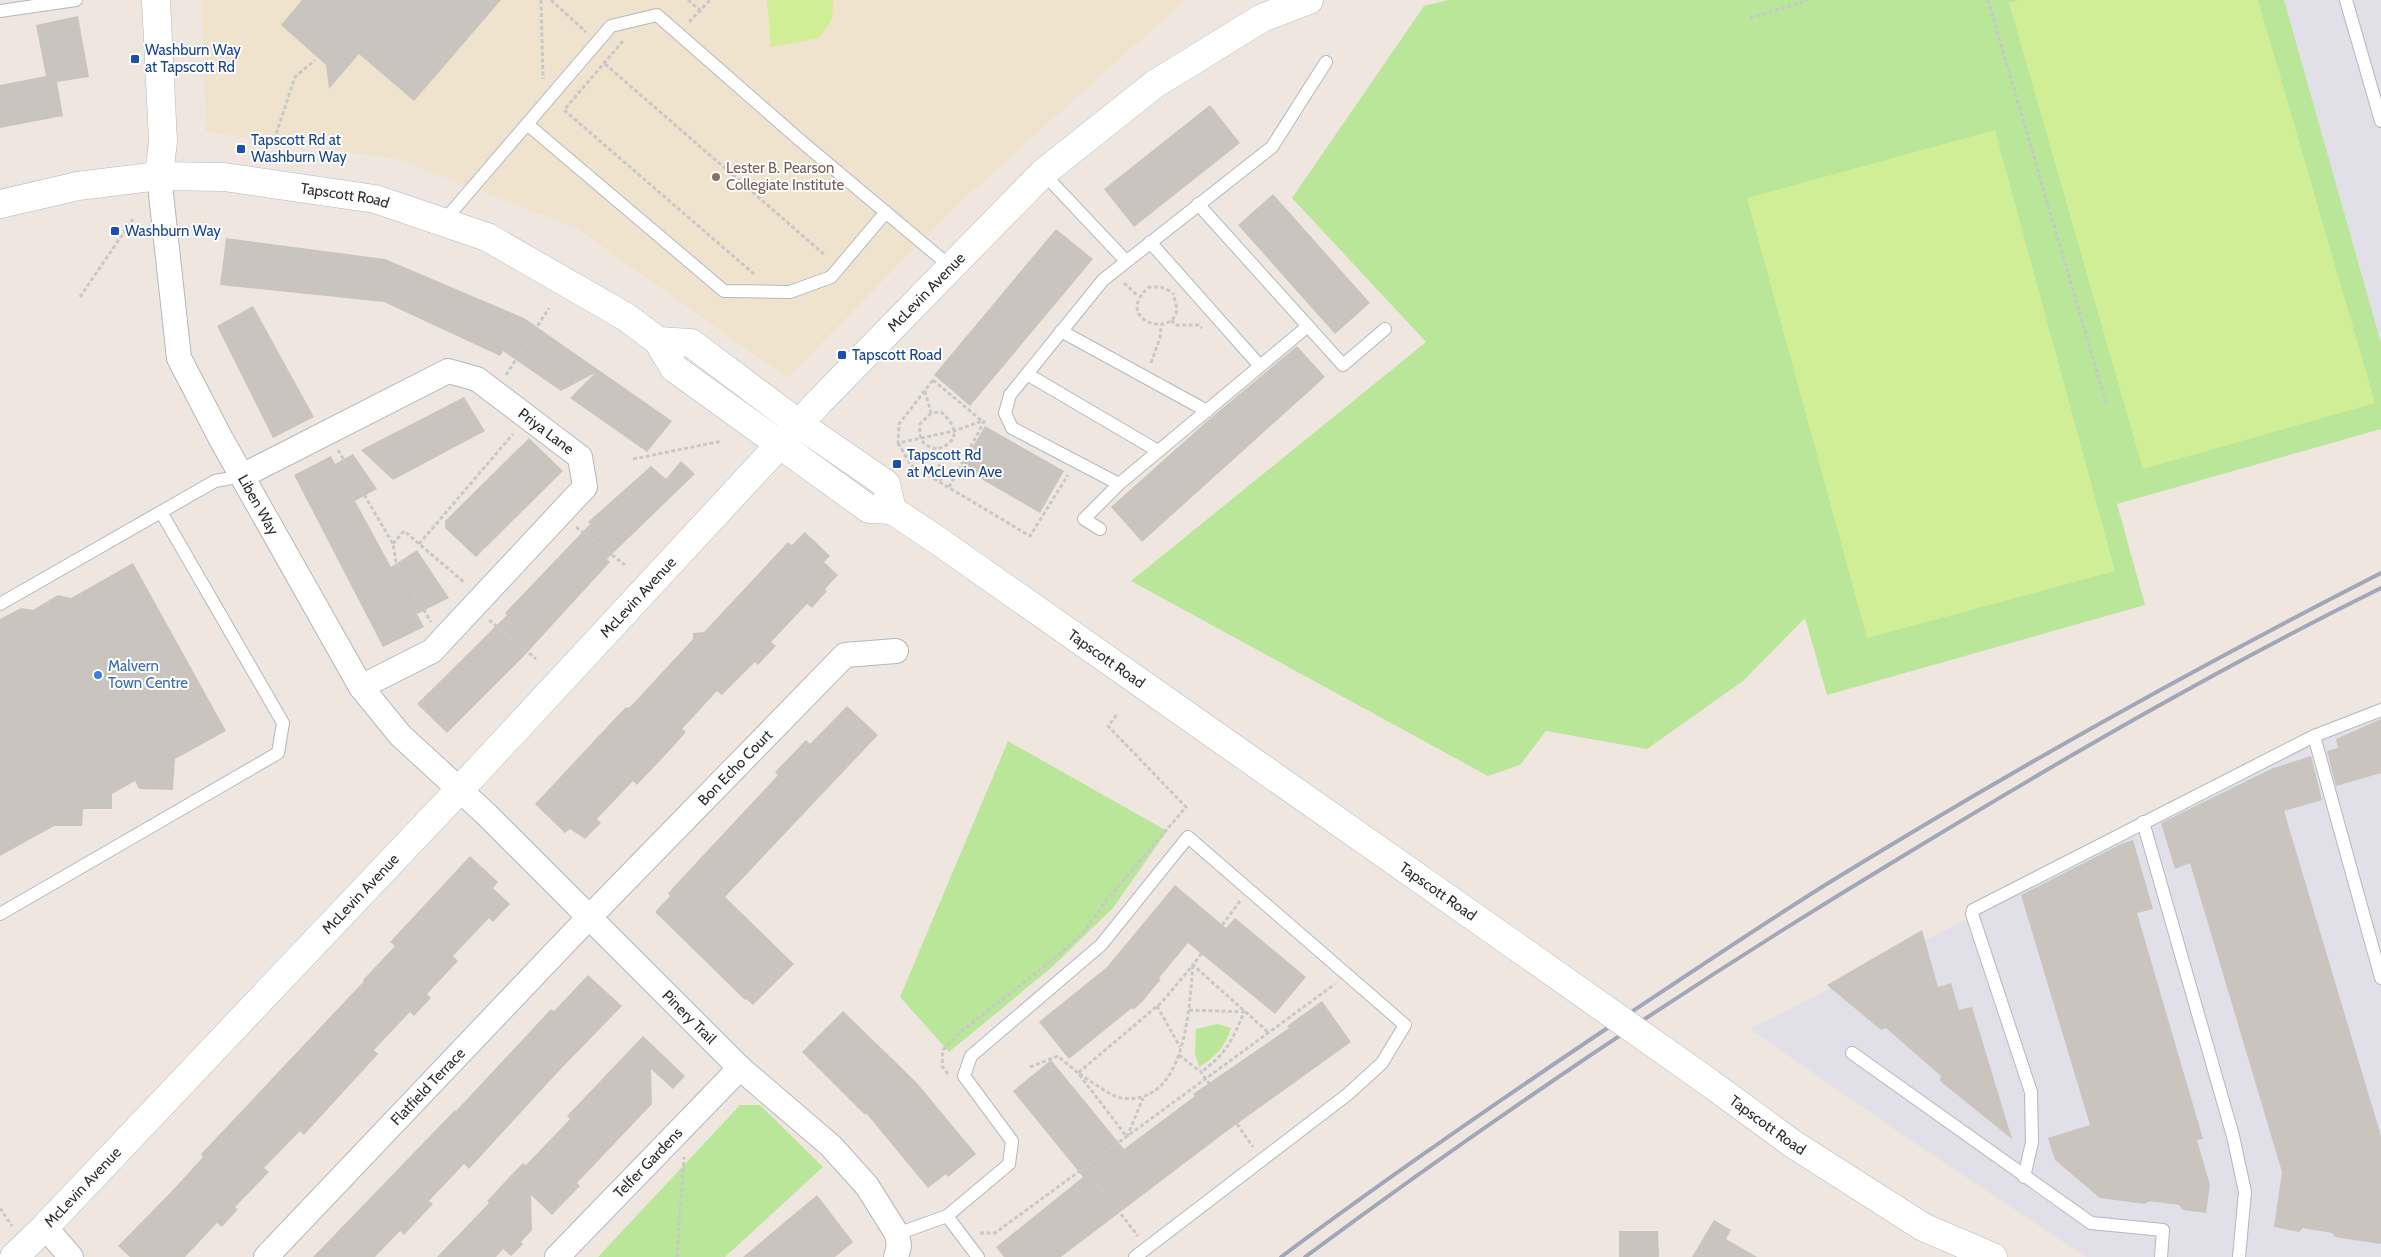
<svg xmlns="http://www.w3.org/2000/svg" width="2381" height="1257" viewBox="0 0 2381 1257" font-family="Cabin,sans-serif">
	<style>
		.industrial { fill: #e1dfe7 }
		.education { fill: #f0e3ce }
		.green { fill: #bae69a }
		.pitch { fill: #d0ee96 }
		.building { fill: #cac4be }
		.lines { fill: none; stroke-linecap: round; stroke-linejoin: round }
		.service-casing { stroke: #b3b7c1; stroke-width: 14 }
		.minor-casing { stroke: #b3b7c1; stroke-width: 26 }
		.tertiary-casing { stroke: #b3b7c1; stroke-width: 29 }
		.path { stroke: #c8c8c8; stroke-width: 3; stroke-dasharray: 4 2.5; stroke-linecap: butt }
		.service { stroke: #fff; stroke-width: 12 }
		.minor { stroke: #fff; stroke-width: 24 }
		.tertiary { stroke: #fff; stroke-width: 28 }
		.rail { stroke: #a1a6b8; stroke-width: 4 }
		.tertiary-bridge-casing { stroke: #b3b7c1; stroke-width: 29; stroke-linecap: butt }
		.tertiary-bridge { stroke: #fff; stroke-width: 28 }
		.transit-dot { fill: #1a4fb4; stroke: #fff; stroke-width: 2 }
		.education-dot { fill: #8d6e63; stroke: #fff; stroke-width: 2 }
		.shop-dot { fill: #3f7fe0; stroke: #fff; stroke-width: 2 }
		.labels { text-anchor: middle; stroke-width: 4; stroke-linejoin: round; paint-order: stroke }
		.transit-label { font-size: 15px; fill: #164399; stroke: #fff; text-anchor: start }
		.education-label { font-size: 15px; fill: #785e54; stroke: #fff; text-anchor: start }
		.street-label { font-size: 15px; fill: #2d2d2d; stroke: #fff }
		.shop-label { font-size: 15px; fill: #366cbe; stroke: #fff; text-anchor: start }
	</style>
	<rect width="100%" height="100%" fill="#efe7df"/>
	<g class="industrial">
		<polygon points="2284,0 2381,0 2381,343"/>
		<polygon points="2381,709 2381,1257 2086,1257 1891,1127 1750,1029"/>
	</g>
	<polygon class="education" points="201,0 1185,0 967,196 787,378 576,228 396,159 206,132"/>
	<g class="green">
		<polygon points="1448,0 2284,0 2381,343 2381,429 2117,504 2145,605 1827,695 1805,618 1743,681 1647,749 1546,731 1520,765 1488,776 1131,581 1426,342 1292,198 1424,6"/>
		<polygon points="1008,741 1167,831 1113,908 1051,968 949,1052 900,997"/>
		<path d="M1217,1024L1231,1028C1225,1047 1216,1057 1199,1067L1195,1053L1196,1029Z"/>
		<polygon points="740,1105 760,1105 823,1167 725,1257 598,1257"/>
	</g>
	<g class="pitch">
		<polygon points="767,0 833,0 832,20 819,38 771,47"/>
		<polygon points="2020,0 2258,0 2375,403 2143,469 2009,3"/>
		<polygon points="1995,130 2115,571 1867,638 1747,198"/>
	</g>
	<g class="building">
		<polygon points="302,0 501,0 414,101 359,54 329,89 326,65 281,25"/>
		<polygon points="78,16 89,77 57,82 63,116 0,128 0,85 46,76 36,25"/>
		<polygon points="1210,105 1240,143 1134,227 1104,189"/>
		<polygon points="1273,194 1370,303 1335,334 1238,225"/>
		<polygon points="1056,229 1093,259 970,406 934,375"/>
		<polygon points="226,238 385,259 524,318 672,421 647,452 570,398 595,373 561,391 503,351 500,356 384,302 220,285"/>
		<polygon points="253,306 314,417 273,438 217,326"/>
		<polygon points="1297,346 1325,377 1142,542 1111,507 1206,422"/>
		<polygon points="464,397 485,431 393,480 361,450"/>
		<polygon points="985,426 1064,471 1040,513 961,467"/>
		<polygon points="529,438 563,471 476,557 445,528 445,521"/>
		<polygon points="353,454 377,489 355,501 391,567 417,550 449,598 417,614 424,627 383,647 294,475 331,456 335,464"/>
		<polygon points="681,461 695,474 607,559 610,562 523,657 447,733 417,704 507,615 505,613 590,524 588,522 651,466 666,479"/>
		<polygon points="805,532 830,556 824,562 838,575 825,589 827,591 812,608 807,604 771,642 776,646 758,665 755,662 722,695 717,691 682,729 686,732 670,750 637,785 633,781 597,819 601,823 585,839 570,829 565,833 535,804 620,713 625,708 630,707 693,639 693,633 704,632 788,542 792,545"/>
		<polygon points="133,563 226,731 175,759 173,790 139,789 135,781 112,794 112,809 83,809 82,826 54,826 0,856 0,619 21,608 33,610 58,595 71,598"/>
		<polygon points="847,706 878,735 725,897 794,964 753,1005 746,999 745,1000 655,912 670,896 668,893 778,775 775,772 806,740 810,744"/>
		<polygon points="2381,719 2381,773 2336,786 2327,751 2338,748 2336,739"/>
		<polygon points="2311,756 2322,800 2284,811 2381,1136 2381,1244 2335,1237 2332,1233 2303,1228 2299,1232 2274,1227 2282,1172 2190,863 2175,869 2161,823 2271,769"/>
		<polygon points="2133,840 2153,909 2137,913 2203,1139 2197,1140 2210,1185 2206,1213 2183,1210 2179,1205 2149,1201 2145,1204 2100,1198 2055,1160 2048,1138 2090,1125 2021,895 2121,844"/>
		<polygon points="470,856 498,882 493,888 510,904 493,922 489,918 453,956 458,961 427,994 431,998 414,1016 410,1012 374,1050 378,1054 304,1135 300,1131 264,1168 269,1172 235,1207 238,1209 222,1227 217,1223 185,1257 130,1257 118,1246 171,1192 203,1157 201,1154 364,981 363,980 395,946 390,942"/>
		<polygon points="1175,885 1226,928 1235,918 1306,977 1275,1014 1188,943 1159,978 1161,979 1142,1002 1133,1010 1132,1008 1069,1059 1039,1022 1107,967"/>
		<polygon points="1922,930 1938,987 1951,983 1959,1010 1972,1007 2012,1139 1940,1081 1941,1076 1886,1028 1881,1030 1827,985"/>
		<polygon points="588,975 622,1006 557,1073 469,1169 464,1164 429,1201 433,1204 404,1235 400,1231 375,1257 313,1257 455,1110 456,1111 551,1009 554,1011"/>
		<polygon points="1322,1001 1351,1042 1227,1131 1061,1257 1004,1257 996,1247 1083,1177 1013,1091 1051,1060 1124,1149 1195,1096 1193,1094 1289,1028 1287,1026"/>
		<polygon points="843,1011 917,1083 976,1154 948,1177 946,1174 928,1188 866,1113 865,1115 802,1052"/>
		<polygon points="643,1036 685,1076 673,1089 651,1069 652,1104 577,1183 580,1186 552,1215 531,1195 532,1230 521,1242 523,1244 511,1256 503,1249 496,1257 437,1257 489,1203 487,1201 515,1171 523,1163 526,1165 570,1119 567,1116"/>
		<polygon points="817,1195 853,1242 835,1257 743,1257"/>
		<polygon points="1714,1220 1731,1230 1726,1239 1757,1257 1692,1257"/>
		<polygon points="1619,1231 1658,1231 1659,1257 1619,1257"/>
	</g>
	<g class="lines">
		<g class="service-casing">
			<g id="service">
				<polyline points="2346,0 2381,121"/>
				<polyline points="0,11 76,0"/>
				<polyline points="527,124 724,291 790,292 831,277 886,212"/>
				<polyline points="1043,173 1126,261"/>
				<polyline points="1198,204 1343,365 1385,329"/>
				<polyline points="443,222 611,26 657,15 802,142 951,267"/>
				<polyline points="1150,242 1260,366"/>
				<polyline points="1061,331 1207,411"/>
				<polyline points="1027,374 1158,451"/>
				<polyline points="1119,484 1012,428 1005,413 1010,395 1103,280 1272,147 1326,62"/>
				<polyline points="1100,529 1084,519 1119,484 1308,326"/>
				<polyline points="0,604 215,481 242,476"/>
				<polyline points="2314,736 2381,978"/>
				<polyline points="2143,822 2233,1136 2245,1192 2239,1257"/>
				<polyline points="0,914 278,753 283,723 161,512"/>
				<polyline points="1852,1053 2091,1223 2163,1230 2161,1257"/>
				<polyline points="2024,1177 2032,1142 2031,1092 1972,914 1973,910 2314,736 2381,710"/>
				<polyline points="947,1216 978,1257"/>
				<polyline points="897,1234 947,1216 1009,1164 1012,1141 964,1076 971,1056 1101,945 1188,837 1405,1025 1382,1063 1348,1094 1135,1257"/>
			</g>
		</g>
		<g class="minor-casing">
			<g id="minor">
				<path id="s1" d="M159,176L179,358L221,439L361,687L400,735L486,814L740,1068L831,1146L867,1186L897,1234L899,1246L896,1257"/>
				<path id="s2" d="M242,476L448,371L477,379L580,457L585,487L432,651L361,687"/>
				<polyline points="45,1227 71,1257"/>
				<path id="s3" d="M266,1257L571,936L845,655L896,651"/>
				<path id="s4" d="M557,1257L740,1068"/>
			</g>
		</g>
		<g class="tertiary-casing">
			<g id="tertiary">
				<polyline points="156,0 163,141 159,176"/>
				<path id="s5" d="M0,204L78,186L159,176L224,177L375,199L487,237L626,317L658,341L674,368L869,509L892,510L937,540L1517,947"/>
				<polyline points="658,341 691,343 799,424 886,484 892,510"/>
				<path id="s6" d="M1707,1081L1793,1144L1923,1227L1993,1257"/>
				<path id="s7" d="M14,1257L45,1227L480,768L820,401L1043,173L1155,84L1262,18L1309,0"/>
			</g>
		</g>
		<g class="path">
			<polyline points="541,0 543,79"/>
			<polyline points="551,0 586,32"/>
			<polyline points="688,0 700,10"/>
			<polyline points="1988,0 2106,403"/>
			<polyline points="1750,18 1809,0"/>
			<polyline points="689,22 710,0"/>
			<polyline points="623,41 564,110 754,274"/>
			<polyline points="605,64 826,256"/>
			<polyline points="272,146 295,77 315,60"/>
			<polyline points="1124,283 1138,296"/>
			<path d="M1170,291L1161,287H1149C1113,318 1169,338 1176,313C1178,306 1174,299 1173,293"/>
			<polyline points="80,297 133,219"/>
			<polyline points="1172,320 1175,325 1199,325 1202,328"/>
			<polyline points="1151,363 1160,338 1161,325"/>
			<polyline points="506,375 549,308"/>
			<polygon points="933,380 982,421 954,431 898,443 899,424"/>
			<path d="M925,391L931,413L941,412C957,426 961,441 938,449L941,483"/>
			<path d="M931,413L920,424C919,440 922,446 938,449"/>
			<polyline points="898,443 911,465 1030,536 1068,475"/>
			<polyline points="338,450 393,544 396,562 431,622"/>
			<polyline points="633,459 722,441"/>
			<polyline points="949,487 985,420"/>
			<polyline points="576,527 625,565"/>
			<polyline points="393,544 404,531 465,583"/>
			<polyline points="419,544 513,434"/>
			<polyline points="489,620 536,659"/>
			<polyline points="1240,901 1193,965 1269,1033"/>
			<path d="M1193,965C1189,1009 1186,1107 1121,1098C1110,1096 1088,1079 1078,1073L1162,1002Z"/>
			<polyline points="1157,1006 1180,1047"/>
			<path d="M1189,1010L1244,1012C1232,1041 1227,1053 1201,1072"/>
			<polyline points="1179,1055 1201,1072 1253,1147"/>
			<polyline points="1030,1067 1058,1056 1078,1073 1127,1137"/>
			<polyline points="948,1074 942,1066 943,1050 958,1034 1050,962 1084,932 1105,902 1186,807 1108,726 1118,713"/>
			<polyline points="1127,1137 1143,1098"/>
			<polyline points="1085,1168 1138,1236"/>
			<polyline points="0,1208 12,1226"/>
			<polyline points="980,1233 995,1233 1335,984"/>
			<polyline points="677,1257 684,1157"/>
		</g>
		<use href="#service" class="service"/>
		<use href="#minor" class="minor"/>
		<use href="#tertiary" class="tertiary"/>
		<g class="rail">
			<path d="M1281,1257C1389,1176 1500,1100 1612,1025C1684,977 1756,928 1830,882C2009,772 2193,669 2381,573"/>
			<path d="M1305,1257C1498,1114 1697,980 1903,856C2059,761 2217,669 2381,588"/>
		</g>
		<g class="tertiary-bridge-casing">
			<polyline id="tertiary-bridge" points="1517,947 1707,1081"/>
		</g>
		<use href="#tertiary-bridge" class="tertiary-bridge"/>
	</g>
	<g class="transit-dot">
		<rect x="130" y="54" width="10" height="10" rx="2.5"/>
		<rect x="236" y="144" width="10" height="10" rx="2.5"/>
		<rect x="110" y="226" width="10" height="10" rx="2.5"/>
		<rect x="837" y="350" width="10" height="10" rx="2.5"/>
		<rect x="892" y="459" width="10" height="10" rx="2.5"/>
	</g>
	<circle class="education-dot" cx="716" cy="177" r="5"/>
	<circle class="shop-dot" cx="98" cy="675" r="5"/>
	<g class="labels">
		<g class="transit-label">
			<text x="145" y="55">Washburn Way<tspan x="145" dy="17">at Tapscott Rd</tspan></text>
			<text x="251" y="145">Tapscott Rd at<tspan x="251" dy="17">Washburn Way</tspan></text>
			<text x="125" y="236">Washburn Way</text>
			<text x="852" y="360">Tapscott Road</text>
			<text x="907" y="460">Tapscott Rd<tspan x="907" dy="17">at McLevin Ave</tspan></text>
		</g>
		<g class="education-label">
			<text x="726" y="173">Lester B. Pearson<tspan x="726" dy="17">Collegiate Institute</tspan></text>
		</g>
		<g class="street-label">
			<text dy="5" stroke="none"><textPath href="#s5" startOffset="349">Tapscott Road</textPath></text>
			<text dy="5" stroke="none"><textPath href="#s7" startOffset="1328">McLevin Avenue</textPath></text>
			<text dy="5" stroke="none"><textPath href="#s2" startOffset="348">Priya Lane</textPath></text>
			<text dy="5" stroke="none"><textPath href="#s1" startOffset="350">Liben Way</textPath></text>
			<text dy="5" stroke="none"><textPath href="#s7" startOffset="908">McLevin Avenue</textPath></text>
			<text dy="5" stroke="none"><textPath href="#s5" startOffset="1254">Tapscott Road</textPath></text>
			<text dy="5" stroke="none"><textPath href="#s3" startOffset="678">Bon Echo Court</textPath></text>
			<text dy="5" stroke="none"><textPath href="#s5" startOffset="1659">Tapscott Road</textPath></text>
			<text dy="5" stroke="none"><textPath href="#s7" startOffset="502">McLevin Avenue</textPath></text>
			<text dy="5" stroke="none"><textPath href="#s1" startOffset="1025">Pinery Trail</textPath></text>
			<text dy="5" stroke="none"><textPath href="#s3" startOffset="235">Flatfield Terrace</textPath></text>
			<text dy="5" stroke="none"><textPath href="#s6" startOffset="75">Tapscott Road</textPath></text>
			<text dy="5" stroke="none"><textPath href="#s4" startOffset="131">Telfer Gardens</textPath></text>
			<text dy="5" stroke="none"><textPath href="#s7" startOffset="98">McLevin Avenue</textPath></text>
		</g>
		<g class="shop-label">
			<text x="108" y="671">Malvern<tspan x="108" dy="17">Town Centre</tspan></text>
		</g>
	</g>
</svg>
